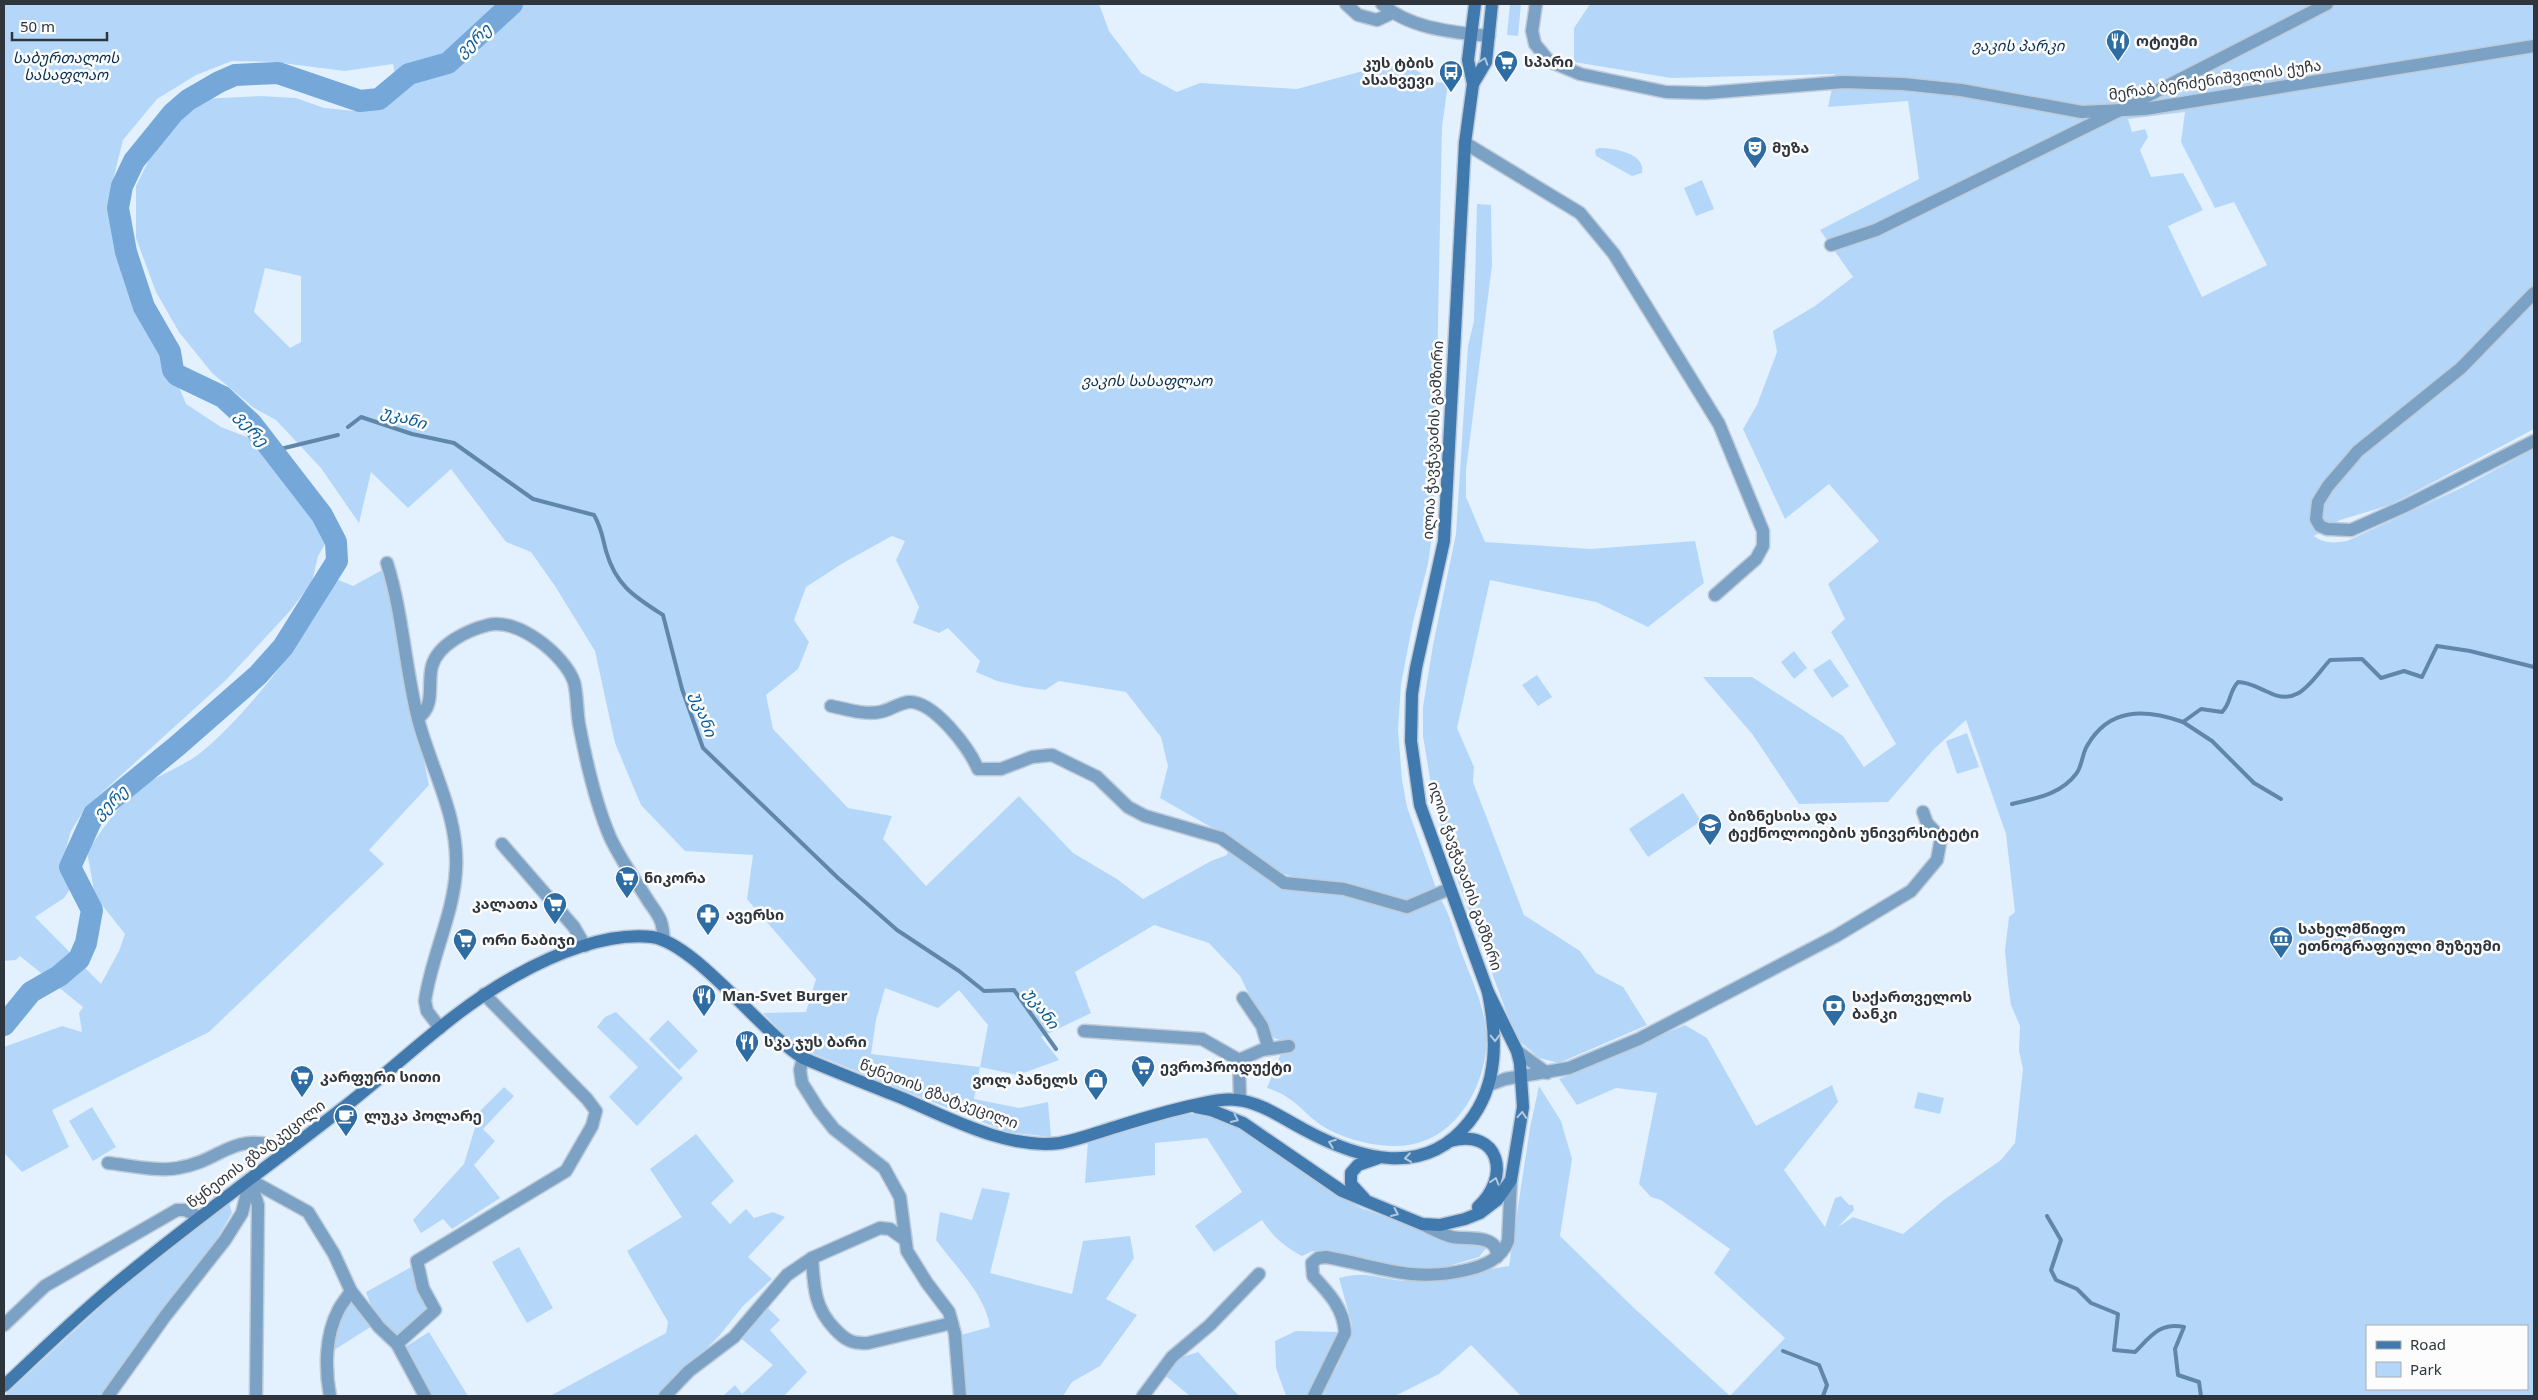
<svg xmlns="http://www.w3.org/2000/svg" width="2538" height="1400" viewBox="0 0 2538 1400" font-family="Georgia,'Noto Sans Georgian',serif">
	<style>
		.green { fill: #b4d7f9; fill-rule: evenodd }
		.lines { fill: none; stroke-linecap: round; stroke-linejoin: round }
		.stream { stroke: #6086a9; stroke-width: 4 }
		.river { stroke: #75a8d8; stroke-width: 22 }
		.minor-casing { stroke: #bfcbd8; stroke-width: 15 }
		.tertiary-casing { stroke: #bfcbd8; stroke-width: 15 }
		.secondary-casing { stroke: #bfcbd8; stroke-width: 15 }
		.minor { stroke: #7ba1c5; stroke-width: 12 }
		.tertiary { stroke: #7ba1c5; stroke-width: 12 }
		.secondary { stroke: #4079ae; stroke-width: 12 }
		.oneway { stroke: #b1c8dd }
		.labels { text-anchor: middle; stroke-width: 5; stroke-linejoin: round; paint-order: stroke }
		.poi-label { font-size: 15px; font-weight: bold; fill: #2e353c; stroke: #fcfcfc; text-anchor: start }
		.park-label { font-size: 15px; font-style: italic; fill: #072f4f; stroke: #fcfcfc }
		.street-label { font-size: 15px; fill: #2e353c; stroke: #fcfcfc }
		.water-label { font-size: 16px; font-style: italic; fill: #065a95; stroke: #fcfcfc }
	</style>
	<rect width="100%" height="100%" fill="#e3f1ff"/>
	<g class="green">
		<path d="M4,4H1099L1109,31L1141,73L1177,92L1200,83L1297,89L1359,72L1406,63L1434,82L1448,83L1442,127L1434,519L1428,564L1413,622L1401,684L1398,730L1402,780L1407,807L1436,888L1405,903L1351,883L1295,877L1280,873L1232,839L1160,798L1168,766L1161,737L1126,692L1059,681L1045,690L1024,687L997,681L976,672L980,661L948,628L939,633L913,623L919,607L896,560L905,541L892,536L843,563L806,587L794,620L809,642L798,669L766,695L773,729L848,808L892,816L883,839L926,886L1019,796L1073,853L1117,879L1143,899L1211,861L1227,855L1228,849L1290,890L1341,892L1378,905L1406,909L1440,898C1450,914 1455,936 1462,954C1470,975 1480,997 1484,1018C1492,1054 1479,1094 1455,1120C1434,1142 1409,1149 1379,1145C1357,1142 1330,1134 1313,1119C1296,1104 1289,1095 1267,1088L1286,1041L1276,1039L1267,1031L1240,976L1209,943L1154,925L1075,972L1091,1013L1041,1037L1059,1060L1018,1075L980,1067L974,1099L1019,1108L1048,1102L1051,1137L1007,1132L804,1050L791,1042L763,1013L806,1012L816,979L747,899L753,855L685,851L641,805L615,743L595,651L555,586L531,552L506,542L451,469L408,508L371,472L359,523L321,468L276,420L254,408L212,373L179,332L156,292L136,238V186L163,132L201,99L260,96L296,98L324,108L355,111L376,100L397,83L393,64L345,71L274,62L232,61L196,75L157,99L123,140L111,188L126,263L140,305L165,353L186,404L221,427L265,444L321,517L328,539L318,556L312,582L290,611L226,680L85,808L71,831L61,866L71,888L64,898L35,917L101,984L119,951L125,934L95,896L87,852C101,831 115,810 134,793C153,776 179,769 199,754C246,717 311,632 336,579L353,586L384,569L429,785L369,850L384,864L209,1032L52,1110L69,1147L22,1172L4,1153V1047L62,1026L82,1032L79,1013L83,1007L20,956L16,960L4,961ZM265,268L301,276V342L290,348L254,312ZM885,988L938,1008L959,990L988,1025L980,1067L871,1054L876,1020Z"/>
		<polygon points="1510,4 1521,4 1518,36 1507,35"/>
		<path d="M1590,4H2534V429L2390,505L2340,520L2314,536C2325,544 2334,543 2347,541L2463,487L2534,449V1396H1521L1471,1345L1439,1374L1395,1396H1320L1338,1365L1352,1325L1339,1278C1371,1269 1381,1281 1410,1281C1443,1281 1477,1271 1509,1266L1530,1128L1539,1086L1561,1121L1572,1159L1560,1236L1634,1308L1730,1396L1785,1338L1714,1273L1730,1249L1661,1200L1651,1197L1639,1184L1657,1093L1616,1088L1577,1105L1559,1079L1685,1025L1707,1038L1756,1126L1832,1085L1838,1102L1784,1170L1825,1227L1835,1198L1841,1196L1849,1205H1853L1854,1210L1838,1227L1853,1217L1903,1234L1945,1199L2001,1160L2015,1143L2023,1069L2019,1051L2020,1026L2011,1005L2008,983L2005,950L2009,917L2015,912L2006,834L1966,720L1934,749L1888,802L1799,804L1753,735L1703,677H1752L1843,736L1864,767L1896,744L1831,632L1845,619L1828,584L1879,541L1829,484L1785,519L1743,429L1757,405L1777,352L1773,331L1815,306L1853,277L1820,230L1919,179L1908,101L1828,107L1835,74L1671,78L1574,62V28ZM2185,112L2181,142L2215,208L2234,202L2267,265L2202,297L2168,226L2203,210L2183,173L2151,177L2140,150L2148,137L2145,129L2132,132L2128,119ZM2367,1326H2527V1389H2367Z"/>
		<path d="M1599,148C1613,148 1646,153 1642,173L1632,176L1596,156L1595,150Z"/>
		<polygon points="1702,180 1714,209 1696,216 1684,188"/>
		<polygon points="1477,204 1491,205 1492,265 1466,470 1466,497 1485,542 1590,549 1695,541 1704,583 1648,627 1596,602 1490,580 1457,728 1474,767 1473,782 1524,915 1580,951 1596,973 1623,987 1647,1025 1559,1063 1539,1058 1516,1038 1459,884 1434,803 1423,736 1423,707 1433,645 1456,534 1468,346 1474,321"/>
		<polygon points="1794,651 1807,668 1794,679 1781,662"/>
		<polygon points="1830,659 1849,686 1832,698 1813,670"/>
		<polygon points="1537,675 1552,697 1538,706 1522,685"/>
		<polygon points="1967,733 1979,767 1957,774 1946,741"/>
		<polygon points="1683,793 1701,821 1648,857 1629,829"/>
		<polygon points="616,1012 683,1078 637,1126 609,1097 638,1067 597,1027 605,1017"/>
		<polygon points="668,1020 698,1051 679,1070 649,1039"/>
		<polygon points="504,1087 514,1096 483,1129 495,1141 474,1165 500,1198 452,1229 443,1219 421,1233 413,1220 464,1164 480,1111"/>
		<polygon points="1918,1092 1944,1098 1940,1114 1914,1108"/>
		<polygon points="92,1107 116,1147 93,1161 69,1121"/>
		<path d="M1187,1113L1226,1119L1267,1139L1315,1181L1361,1208L1406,1224L1491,1242L1479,1257L1432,1271L1313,1251L1302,1256C1284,1246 1273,1237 1262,1220L1214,1252L1195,1226L1242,1192L1207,1138L1155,1143V1175L1085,1183L1088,1140Z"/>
		<polygon points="696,1134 734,1181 711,1203 730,1224 746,1209 754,1218 773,1212 785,1217 748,1257 772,1279 743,1306 720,1335 659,1396 550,1396 666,1333 668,1322 627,1251 682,1217 650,1169"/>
		<path d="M982,1188L1010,1193L990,1273L1072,1294L1083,1241L1130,1236L1134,1258L1106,1299L1137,1315L1100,1366L1072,1382L1063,1396H964L961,1335L990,1327C985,1294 955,1266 936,1240L940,1212L972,1220Z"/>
		<polygon points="229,1202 232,1213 218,1237 104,1396 4,1396 125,1284 218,1208"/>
		<polygon points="519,1247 553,1308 527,1323 492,1262"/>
		<polygon points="415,1265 426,1302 425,1315 418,1323 395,1335 378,1325 366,1292"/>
		<polygon points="360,1296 372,1326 331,1352 343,1308"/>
		<polygon points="766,1306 780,1320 770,1330 807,1372 784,1396 723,1396 735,1385 742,1394 773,1365 738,1336"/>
		<polygon points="1296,1331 1339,1332 1310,1396 1286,1396 1276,1368 1275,1341"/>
		<polygon points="429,1332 468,1396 433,1396 405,1347"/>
		<polygon points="1198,1352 1239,1396 1190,1396 1161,1372 1173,1360"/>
	</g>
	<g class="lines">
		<g class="stream">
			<path d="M348,427L361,417L412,434L454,443L533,499L594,515C602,529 602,536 606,551C616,586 635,597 663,615L682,689L703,748L838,878L897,930L959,971L984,991L1014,990L1056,1049"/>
			<polyline points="272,451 338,435"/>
			<polyline points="2183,722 2212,741 2254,783 2281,799"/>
			<path d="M2012,804C2036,798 2060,795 2076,774C2082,767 2082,754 2087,746C2109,707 2145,709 2183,722L2201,709L2222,712C2232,702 2228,693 2238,682C2249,682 2258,688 2268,692C2298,708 2311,681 2330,660L2362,659L2381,678L2404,671L2422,677L2437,646L2470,651L2534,667"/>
			<path d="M2047,1216L2061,1240L2051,1270L2056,1280L2077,1289L2091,1303L2118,1314L2114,1350L2135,1352C2151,1336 2160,1322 2184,1327L2175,1349L2178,1375L2199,1382L2201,1396"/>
			<polyline points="1783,1351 1819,1365 1827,1385 1823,1396"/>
		</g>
		<polyline class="river" points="4,1025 31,992 59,976 79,959 86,943 92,910 70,867 94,814 177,746 258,675 283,647 337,561 336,542 322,515 251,423 223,397 177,375 173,370 170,352 144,307 126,252 118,208 122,186 134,161 173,113 188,100 219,82 235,75 255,74 278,73 360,101 379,99 409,74 448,63 512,4"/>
		<g class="minor-casing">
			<g id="minor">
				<polyline points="1346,4 1358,15 1377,20 1392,13"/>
				<path d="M1382,4C1410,29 1453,32 1489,36"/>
				<polyline points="1465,143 1580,213 1614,254 1719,424 1763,531 1763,546 1756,559 1715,595"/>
				<polyline points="1831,245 1876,230 2118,111 2327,4"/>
				<path d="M387,563C403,614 405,668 418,719C431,769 459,816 456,869C454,914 431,957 425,1001L427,1011L440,1028"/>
				<path d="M831,706C846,709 864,715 880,712C890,710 899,703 909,702C934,701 969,748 978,769H1001L1032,757L1052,755L1097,777L1128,807L1145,816L1221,838L1284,883L1344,889L1407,907L1449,889"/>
				<path d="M418,718C436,705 427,685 432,666C438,644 468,630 488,625C517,617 565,655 574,682C577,692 577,712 579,724C586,761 595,802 610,837C620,859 636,881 649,902C653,908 659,915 661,922C663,927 663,934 664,940"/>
				<polyline points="502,844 574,927 585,946"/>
				<polyline points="1243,998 1262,1026 1269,1049"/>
				<polyline points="1084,1031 1202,1039 1239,1060"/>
				<polyline points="1517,1051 1547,1073"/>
				<polyline points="803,1058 800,1070 802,1083 819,1110 834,1129 884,1168 900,1197 907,1251 927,1283 949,1312 955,1334 960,1396"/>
				<polyline points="1489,1085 1505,1079 1569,1068 1639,1039 1836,936 1911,891 1937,860 1941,838 1927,823 1923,812"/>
				<polyline points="1240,1100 1239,1060 1262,1050 1289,1046"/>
				<path d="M108,1163C128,1165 158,1172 178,1168C226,1160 230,1129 288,1150"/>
				<polyline points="250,1180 308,1212 334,1254 351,1291 379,1327 397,1344 425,1396"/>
				<polyline points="250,1180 258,1205 256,1396"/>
				<path d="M812,1258C814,1286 814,1307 834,1328C845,1340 852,1344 868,1343L952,1323"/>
				<polyline points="4,1325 45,1286 177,1210 185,1210 199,1217"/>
				<polyline points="397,1344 435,1310 423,1288 417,1261 566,1171 592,1126 596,1111 587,1099 484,994"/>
				<polyline points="108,1396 166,1315 225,1240 242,1213 250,1180"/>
				<path d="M330,1396C325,1369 325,1336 338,1311C341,1304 347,1298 351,1291"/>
				<polyline points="665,1396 689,1371 734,1337 787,1275 812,1258 880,1228 890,1229 904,1239"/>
				<polyline points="1143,1396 1172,1357 1210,1325 1259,1274"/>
			</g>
		</g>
		<g class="tertiary-casing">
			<g id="tertiary">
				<polyline points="1536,4 1532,31 1535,44 1549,61 1580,74 1666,92 1706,93 1843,82 1903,84 1961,90 2082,112 2145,109 2534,46"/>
				<polyline points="2534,293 2461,368 2358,451 2328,486 2318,502 2316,519 2320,526 2327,529 2351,530 2405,506 2534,441"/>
				<path d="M1422,1224C1432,1229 1441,1234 1452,1237C1466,1240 1499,1233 1497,1257"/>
				<path d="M1314,1396L1345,1333C1344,1309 1329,1293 1313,1276L1312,1263L1318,1258L1326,1257C1378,1266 1411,1283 1466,1270C1484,1266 1501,1259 1508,1241L1511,1180"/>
			</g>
		</g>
		<g class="secondary-casing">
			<g id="secondary">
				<polyline points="1473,84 1486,62 1492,4"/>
				<polyline points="1196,1107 1211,1110 1243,1123 1342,1191 1422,1224 1440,1225 1465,1219 1480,1213 1497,1200 1511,1180 1523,1107 1520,1063 1517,1051 1488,992 1420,805 1411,741 1412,694 1416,668 1444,541 1465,143 1473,84 1468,60 1475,4"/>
				<path d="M1450,1141C1500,1128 1511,1177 1478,1207"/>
				<polyline points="1364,1198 1351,1184 1351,1173 1358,1165 1378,1158"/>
				<path d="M4,1386C39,1353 74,1319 111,1288C188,1224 269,1166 348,1104C403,1061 453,1010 515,976C554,954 607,932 652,937C695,943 761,1032 803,1058C836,1072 869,1085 902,1098C949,1118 1008,1150 1060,1143C1077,1140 1093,1134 1109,1129C1138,1120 1166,1111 1195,1105C1209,1102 1223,1098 1237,1100C1260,1102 1284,1119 1303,1129C1358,1159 1424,1179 1469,1122C1499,1084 1497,1037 1488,992"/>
			</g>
		</g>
		<use href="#minor" class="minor"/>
		<use href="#tertiary" class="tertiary"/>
		<use href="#secondary" class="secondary"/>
	</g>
	<defs><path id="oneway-chevron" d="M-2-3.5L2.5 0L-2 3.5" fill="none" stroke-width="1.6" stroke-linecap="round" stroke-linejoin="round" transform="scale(1.25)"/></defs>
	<g class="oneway">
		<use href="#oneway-chevron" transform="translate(1484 61) rotate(-72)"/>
		<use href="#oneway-chevron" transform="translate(1495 1038) rotate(89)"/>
		<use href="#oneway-chevron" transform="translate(1522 1115) rotate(-85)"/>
		<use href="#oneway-chevron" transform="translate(1235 1119) rotate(25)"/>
		<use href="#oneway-chevron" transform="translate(1332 1143) rotate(-159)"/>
		<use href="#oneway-chevron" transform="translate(1408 1158) rotate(172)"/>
		<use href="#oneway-chevron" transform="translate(1495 1181) rotate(-73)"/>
		<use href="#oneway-chevron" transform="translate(1395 1213) rotate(24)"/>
	</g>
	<defs>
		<g id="restaurant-pin" transform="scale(1.25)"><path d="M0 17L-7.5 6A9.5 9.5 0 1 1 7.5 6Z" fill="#2e6da4" stroke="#fcfcfc"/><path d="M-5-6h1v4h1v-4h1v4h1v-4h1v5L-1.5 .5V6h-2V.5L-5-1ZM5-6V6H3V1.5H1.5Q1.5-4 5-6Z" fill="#fff"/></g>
		<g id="supermarket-pin" transform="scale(1.25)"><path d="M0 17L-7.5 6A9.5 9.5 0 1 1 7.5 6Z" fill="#2e6da4" stroke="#fcfcfc"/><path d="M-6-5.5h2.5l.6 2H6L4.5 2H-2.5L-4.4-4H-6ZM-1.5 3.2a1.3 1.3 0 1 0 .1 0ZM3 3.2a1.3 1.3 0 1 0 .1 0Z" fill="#fff"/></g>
		<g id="bus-pin" transform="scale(1.25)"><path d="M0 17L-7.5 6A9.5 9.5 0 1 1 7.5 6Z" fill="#2e6da4" stroke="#fcfcfc"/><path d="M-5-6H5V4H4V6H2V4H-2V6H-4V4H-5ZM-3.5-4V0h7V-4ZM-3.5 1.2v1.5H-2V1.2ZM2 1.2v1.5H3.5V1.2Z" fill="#fff"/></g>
		<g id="theatre-pin" transform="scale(1.25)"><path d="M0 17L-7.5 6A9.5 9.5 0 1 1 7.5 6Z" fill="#2e6da4" stroke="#fcfcfc"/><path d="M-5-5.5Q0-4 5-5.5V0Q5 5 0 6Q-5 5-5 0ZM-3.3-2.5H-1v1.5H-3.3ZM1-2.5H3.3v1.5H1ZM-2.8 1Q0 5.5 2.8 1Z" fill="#fff"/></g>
		<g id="university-pin" transform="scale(1.25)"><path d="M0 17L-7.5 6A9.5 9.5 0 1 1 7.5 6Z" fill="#2e6da4" stroke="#fcfcfc"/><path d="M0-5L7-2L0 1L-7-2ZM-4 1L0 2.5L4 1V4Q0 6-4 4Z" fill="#fff"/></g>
		<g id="pharmacy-pin" transform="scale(1.25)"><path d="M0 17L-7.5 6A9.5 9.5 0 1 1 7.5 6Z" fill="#2e6da4" stroke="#fcfcfc"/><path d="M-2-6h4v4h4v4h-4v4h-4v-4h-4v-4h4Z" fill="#fff"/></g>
		<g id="museum-pin" transform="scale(1.25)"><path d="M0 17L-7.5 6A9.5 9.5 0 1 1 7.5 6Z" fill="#2e6da4" stroke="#fcfcfc"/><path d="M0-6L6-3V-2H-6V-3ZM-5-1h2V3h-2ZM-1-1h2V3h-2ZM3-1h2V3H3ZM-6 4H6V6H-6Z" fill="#fff"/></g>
		<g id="bank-pin" transform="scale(1.25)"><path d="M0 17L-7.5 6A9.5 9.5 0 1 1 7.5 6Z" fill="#2e6da4" stroke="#fcfcfc"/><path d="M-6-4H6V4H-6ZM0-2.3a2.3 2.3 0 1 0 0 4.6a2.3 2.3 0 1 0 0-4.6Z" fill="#fff"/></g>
		<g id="shop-pin" transform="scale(1.25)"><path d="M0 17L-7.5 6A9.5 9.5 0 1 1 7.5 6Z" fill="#2e6da4" stroke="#fcfcfc"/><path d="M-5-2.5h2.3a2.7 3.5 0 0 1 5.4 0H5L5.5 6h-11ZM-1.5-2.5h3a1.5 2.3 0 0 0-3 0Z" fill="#fff"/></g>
		<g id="cafe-pin" transform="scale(1.25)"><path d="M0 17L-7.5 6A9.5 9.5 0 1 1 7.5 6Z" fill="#2e6da4" stroke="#fcfcfc"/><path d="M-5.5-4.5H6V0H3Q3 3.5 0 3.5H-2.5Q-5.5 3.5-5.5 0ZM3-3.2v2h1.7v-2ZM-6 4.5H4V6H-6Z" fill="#fff"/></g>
	</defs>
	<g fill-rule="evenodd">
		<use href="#restaurant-pin" x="2118" y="41"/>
		<use href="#supermarket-pin" x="1506" y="62"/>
		<use href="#bus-pin" x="1451" y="72"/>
		<use href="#theatre-pin" x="1755" y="148"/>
		<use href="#university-pin" x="1710" y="825"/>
		<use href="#supermarket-pin" x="627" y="878"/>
		<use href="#supermarket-pin" x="555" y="904"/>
		<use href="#pharmacy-pin" x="708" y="915"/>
		<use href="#museum-pin" x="2281" y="938"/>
		<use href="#supermarket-pin" x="465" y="940"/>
		<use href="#restaurant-pin" x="704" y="996"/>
		<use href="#bank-pin" x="1834" y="1006"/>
		<use href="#restaurant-pin" x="747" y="1042"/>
		<use href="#supermarket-pin" x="1143" y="1067"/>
		<use href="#supermarket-pin" x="302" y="1077"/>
		<use href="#shop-pin" x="1096" y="1080"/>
		<use href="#cafe-pin" x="346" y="1116"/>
	</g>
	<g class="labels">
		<g class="poi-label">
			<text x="2136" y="46">ოტიუმი</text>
			<text x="1524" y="67">სპარი</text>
			<text x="1434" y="68" text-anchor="end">კუს ტბის<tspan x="1434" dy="17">ასახვევი</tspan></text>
			<text x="1772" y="153">მუზა</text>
			<text x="1728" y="821">ბიზნესისა და<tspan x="1728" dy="17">ტექნოლოიების უნივერსიტეტი</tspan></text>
			<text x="644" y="883">ნიკორა</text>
			<text x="538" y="909" text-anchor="end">კალათა</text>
			<text x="726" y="920">ავერსი</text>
			<text x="2298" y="934">სახელმწიფო<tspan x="2298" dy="17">ეთნოგრაფიული მუზეუმი</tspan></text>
			<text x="482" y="945">ორი ნაბიჯი</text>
			<text x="722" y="1001">Man-Svet Burger</text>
			<text x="1852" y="1002">საქართველოს<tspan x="1852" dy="17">ბანკი</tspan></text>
			<text x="764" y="1047">სკა ჯუს ბარი</text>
			<text x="1160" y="1072">ევროპროდუქტი</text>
			<text x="320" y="1082">კარფური სითი</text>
			<text x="1078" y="1085" text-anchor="end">ვოლ პანელს</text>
			<text x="364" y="1121">ლუკა პოლარე</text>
		</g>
		<g class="park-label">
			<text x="2018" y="51">ვაკის პარკი</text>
			<text x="66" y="63">საბურთალოს<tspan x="66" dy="17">სასაფლაო</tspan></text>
			<text x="1147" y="386">ვაკის სასაფლაო</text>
		</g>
		<g class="street-label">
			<text transform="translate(2215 80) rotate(-8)" y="5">მერაბ ბერძენიშვილის ქუჩა</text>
			<text transform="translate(1433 440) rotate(-87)" y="5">ილია ჭავჭავაძის გამზირი</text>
			<text transform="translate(1465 876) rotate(71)" y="5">ილია ჭავჭავაძის გამზირი</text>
			<text transform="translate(939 1094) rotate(21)" y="5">წყნეთის გზატკეცილი</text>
			<text transform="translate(256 1154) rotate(-37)" y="5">წყნეთის გზატკეცილი</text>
		</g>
		<g class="water-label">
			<text transform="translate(473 40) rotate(-43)" y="6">ვერე</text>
			<text transform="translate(404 417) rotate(17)" y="6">უკანი</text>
			<text transform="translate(252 428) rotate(49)" y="6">ვერე</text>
			<text transform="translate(704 714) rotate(70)" y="6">უკანი</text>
			<text transform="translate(110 802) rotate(-44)" y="6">ვერე</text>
			<text transform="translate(1042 1008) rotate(54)" y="6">უკანი</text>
		</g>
	</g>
	<rect width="2538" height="1400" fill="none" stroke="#2e353c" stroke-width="10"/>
	<rect x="2366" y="1325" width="162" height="65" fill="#fcfcfc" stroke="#aaacaf"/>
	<rect x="2376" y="1341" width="25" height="8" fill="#4079ae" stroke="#aaacaf"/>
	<text x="2410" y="1350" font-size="15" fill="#2e353c">Road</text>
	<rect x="2376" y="1362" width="25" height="15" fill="#b4d7f9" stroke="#aaacaf"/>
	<text x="2410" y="1375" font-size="15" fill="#2e353c">Park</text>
	<path d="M12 32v8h95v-8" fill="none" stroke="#2e353c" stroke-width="2.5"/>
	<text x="20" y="32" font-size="15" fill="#2e353c" stroke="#fcfcfc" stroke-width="4" paint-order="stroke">50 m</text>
</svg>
